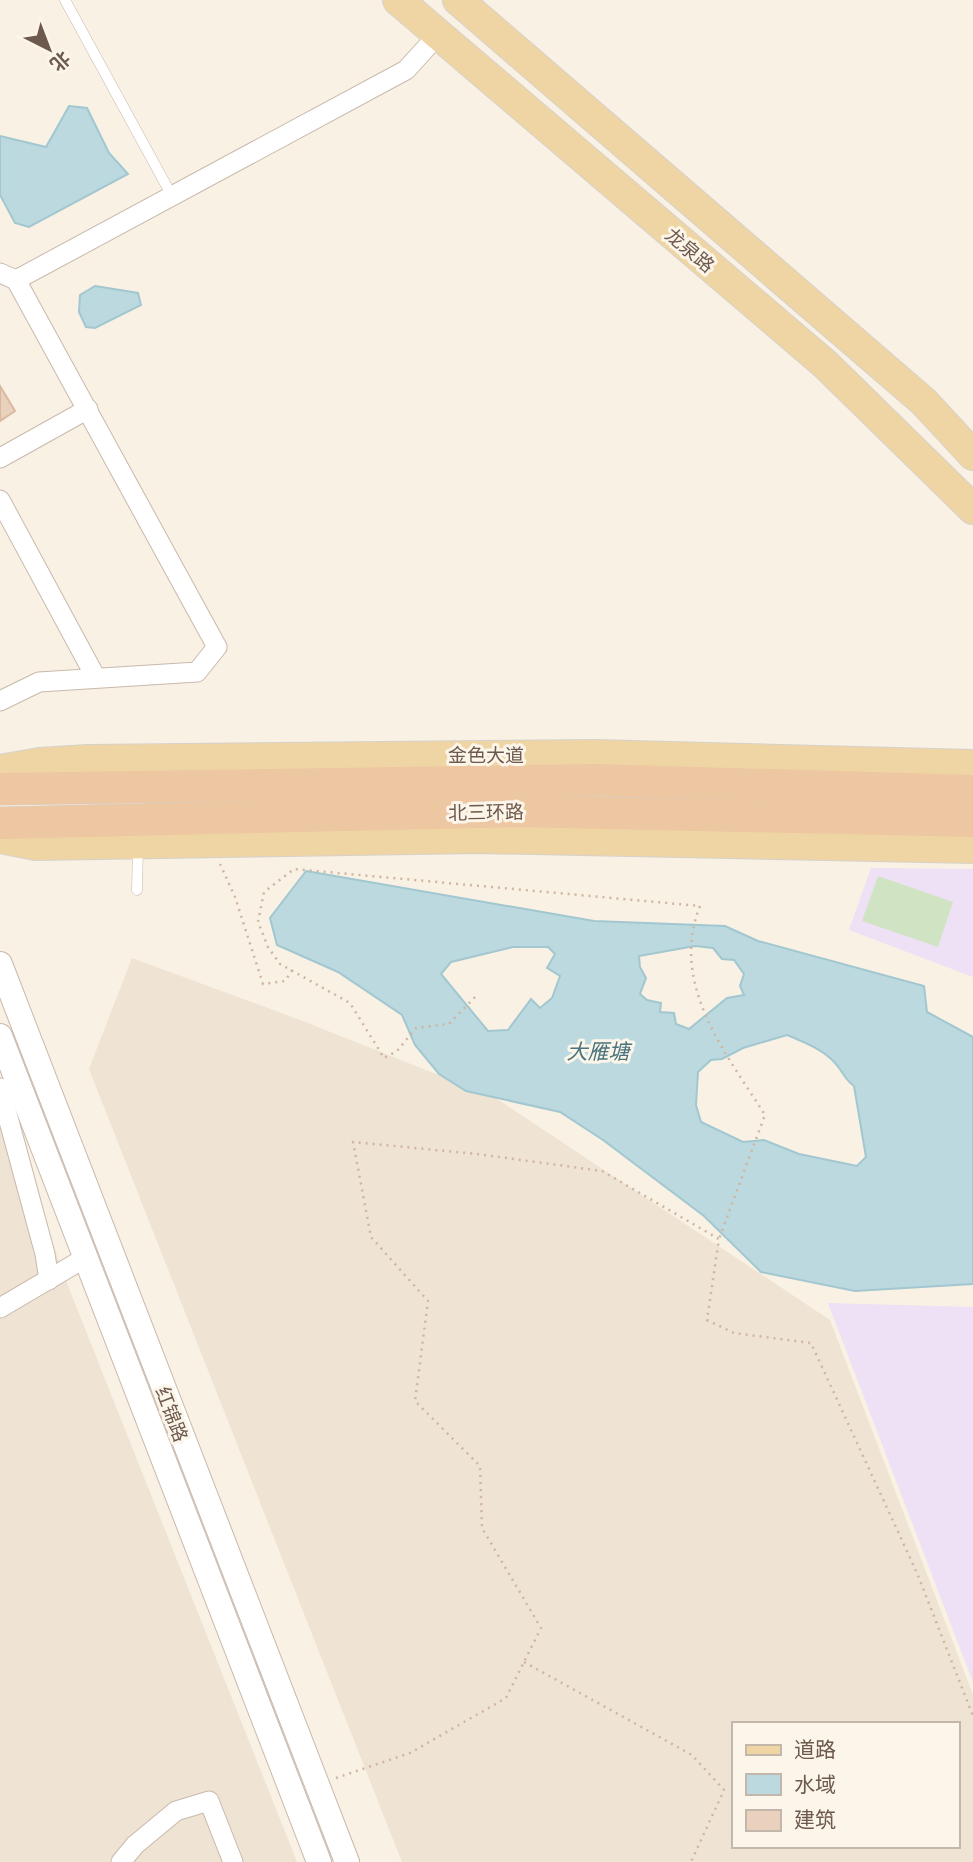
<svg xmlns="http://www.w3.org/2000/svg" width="973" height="1862" viewBox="0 0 973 1862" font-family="'Archivo Narrow','Noto Sans SC',sans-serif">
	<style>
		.residential { fill: #efe3d3; fill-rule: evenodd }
		.education { fill: #eee0f5 }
		.green { fill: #d0e4c4 }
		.water { fill: #bbd9df; stroke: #a2c7d0; stroke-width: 2; fill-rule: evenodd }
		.building { fill: #ead1be; stroke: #dbb9a1; stroke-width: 2 }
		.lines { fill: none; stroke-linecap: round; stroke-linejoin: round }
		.service-casing { stroke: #c8b9ac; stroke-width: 11 }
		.minor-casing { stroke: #c8b9ac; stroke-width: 21 }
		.tertiary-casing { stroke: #c8b9ac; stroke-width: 26 }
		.primary-casing { stroke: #d6d1cd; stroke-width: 32 }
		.trunk-casing { stroke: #d6d1cd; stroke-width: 33 }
		.path { stroke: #cfb5a2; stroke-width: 2.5; stroke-dasharray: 2 5; stroke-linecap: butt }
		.service { stroke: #fff; stroke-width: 10 }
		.minor { stroke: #fff; stroke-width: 19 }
		.tertiary { stroke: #fff; stroke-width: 24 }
		.primary { stroke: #efd5a3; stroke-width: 30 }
		.trunk { stroke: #edc6a2; stroke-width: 32 }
		.labels { text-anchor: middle; stroke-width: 6; stroke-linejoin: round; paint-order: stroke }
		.street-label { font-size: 19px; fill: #6d594d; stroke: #fcf5e9 }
		.water-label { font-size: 21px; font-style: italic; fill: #4a747e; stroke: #fcf5e9 }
	</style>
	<rect width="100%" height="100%" fill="#f9f1e3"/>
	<g class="residential">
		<path d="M132,958L295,1018L494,1097L830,1320L973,1695V1862H402L89,1069ZM733,1724H957V1846H733Z"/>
		<polygon points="0,1101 70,1291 297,1862 0,1862"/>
	</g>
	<g class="education">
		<polygon points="871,868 973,869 973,977 849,930"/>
		<polygon points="828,1303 973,1307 973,1682"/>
	</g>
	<polygon class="green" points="878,876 953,902 938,947 862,921"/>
	<g class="water">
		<polygon points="69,106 87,108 109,153 128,174 29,227 15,223 0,195 0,136 46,147"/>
		<polygon points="95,286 138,293 141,305 95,328 86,327 79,312 80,295"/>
		<path d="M306,871L594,921L725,926L758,941L924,986L927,1012L973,1037V1284L855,1291L761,1272L704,1216L603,1140L560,1112L466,1091L439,1074L415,1045L402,1015L338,972L277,945L270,918ZM695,946L713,948L722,959L734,960L744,974L740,986L744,995L727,998L689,1029L676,1024L674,1013L660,1012L661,1003L647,1000L640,994L646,978L640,967L639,956ZM513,947H548L555,954L547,968L560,976L552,998L540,1008L531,999L508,1030L488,1031L441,974L451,962ZM787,1035C804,1042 824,1050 836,1064C844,1073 844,1079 854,1086L866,1157L857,1166L799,1154L764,1140L743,1142L701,1122L696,1105L698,1072L711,1060L722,1059L743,1048Z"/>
	</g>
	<polygon class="building" points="0,386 15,411 0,421"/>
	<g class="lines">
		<g class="service-casing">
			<g id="service">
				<polyline points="65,0 172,196"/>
				<polyline points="137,890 138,848"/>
			</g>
		</g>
		<g class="minor-casing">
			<g id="minor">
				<polyline points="0,273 16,280 217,647 197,672 39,682 0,701"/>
				<polyline points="16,280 406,70 437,36"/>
				<polyline points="0,458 88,409"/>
				<polyline points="0,500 95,676"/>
				<polyline points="0,1088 45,1254 49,1280"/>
				<polyline points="0,1308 85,1258"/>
				<polyline points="121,1862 135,1845 176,1811 209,1801 233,1862"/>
			</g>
		</g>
		<g class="tertiary-casing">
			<g id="tertiary">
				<polyline points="0,964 347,1862"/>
				<polyline points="0,1036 319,1862"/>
			</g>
		</g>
		<g class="primary-casing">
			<g id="primary">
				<polyline points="398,0 825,364 973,509"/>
				<polyline points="458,0 924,402 973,455"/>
				<polyline points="0,770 40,763 88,760 595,755 973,765"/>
				<polyline points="0,838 36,845 479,838 973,848"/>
			</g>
		</g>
		<g class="trunk-casing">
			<g id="trunk">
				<polyline points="0,789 596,780 973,791"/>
				<polyline points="0,823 518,811 973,821"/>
			</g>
		</g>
		<g class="path">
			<polyline points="220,864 235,897 263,984 285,981 292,970"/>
			<path d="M475,997L449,1024L416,1028L397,1051L384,1058L350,1003L280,964L268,947L258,922L264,892L294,869L700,906C669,984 726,1053 765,1115L719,1239"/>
			<polyline points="524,1662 692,1755 724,1790 691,1862"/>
			<polyline points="336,1778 410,1753 506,1698 541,1628 482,1528 480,1466 415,1401 428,1301 371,1237 353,1142 477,1154 602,1171 719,1239 707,1320 734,1333 811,1343 917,1573 973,1716"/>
		</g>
		<use href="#service" class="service"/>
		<use href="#minor" class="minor"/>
		<use href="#tertiary" class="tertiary"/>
		<use href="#primary" class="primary"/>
		<use href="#trunk" class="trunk"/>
	</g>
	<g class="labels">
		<g class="street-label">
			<text transform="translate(690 250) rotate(40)" y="7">龙泉路</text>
			<text x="486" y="762">金色大道</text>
			<text transform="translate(486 812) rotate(-1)" y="7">北三环路</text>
			<text transform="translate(172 1414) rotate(69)" y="7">红锦路</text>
		</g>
		<g class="water-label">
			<text x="598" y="1059">大雁塘</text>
		</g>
	</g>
	<rect x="732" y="1722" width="228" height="126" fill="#fcf5e9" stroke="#c3b7ab" stroke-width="2"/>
	<rect x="746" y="1745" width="35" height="10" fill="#efd5a3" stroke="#c3b7ab" stroke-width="2"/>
	<text x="794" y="1757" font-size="21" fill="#6d594d">道路</text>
	<rect x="746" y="1774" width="35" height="21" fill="#bbd9df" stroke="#c3b7ab" stroke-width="2"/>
	<text x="794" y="1792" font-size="21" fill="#6d594d">水域</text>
	<rect x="746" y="1810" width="35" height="21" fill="#ead1be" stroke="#c3b7ab" stroke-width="2"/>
	<text x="794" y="1827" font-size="21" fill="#6d594d">建筑</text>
	<g transform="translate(49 49) rotate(138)" stroke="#fcf5e9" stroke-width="5" paint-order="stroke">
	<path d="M0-5L12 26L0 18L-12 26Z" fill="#6d594d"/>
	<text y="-10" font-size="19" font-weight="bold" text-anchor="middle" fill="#6d594d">北</text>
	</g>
</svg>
